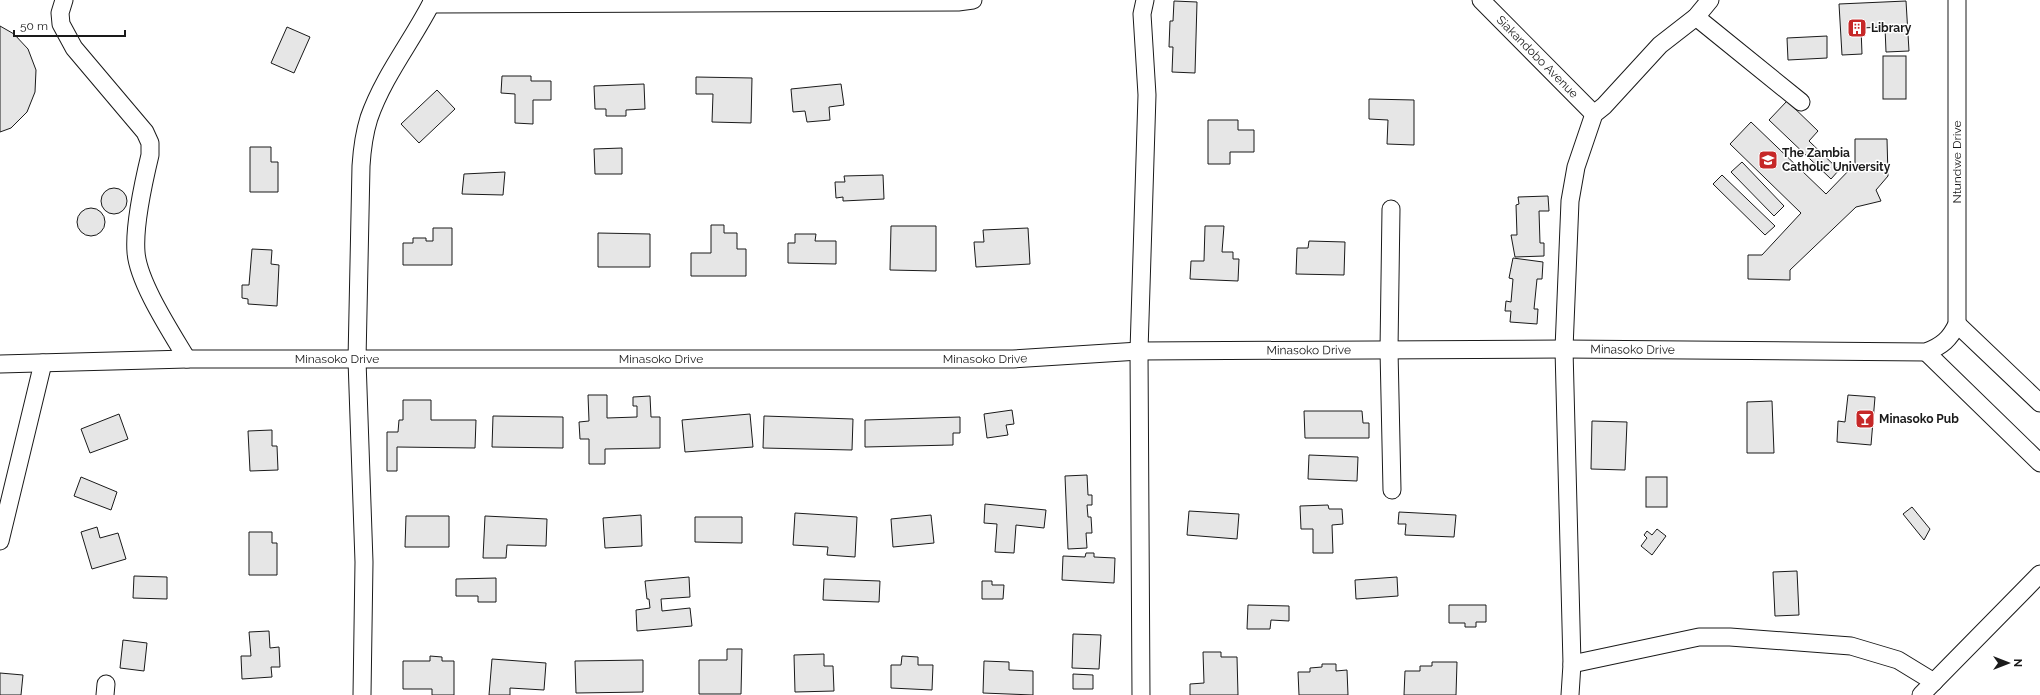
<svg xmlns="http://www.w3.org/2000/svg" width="2040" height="695" viewBox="0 0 2040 695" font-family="Raleway,sans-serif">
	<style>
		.building { fill: #e6e6e6; stroke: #1a1a1a }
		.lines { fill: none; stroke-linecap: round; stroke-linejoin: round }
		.minor-casing { stroke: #1a1a1a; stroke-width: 19 }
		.minor { stroke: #fff; stroke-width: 17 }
		.labels { text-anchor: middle; stroke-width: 3; stroke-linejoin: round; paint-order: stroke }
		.poi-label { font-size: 12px; font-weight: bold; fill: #1a1a1a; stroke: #fff; text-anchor: start }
		.street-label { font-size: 12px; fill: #1a1a1a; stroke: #fff }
	</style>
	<rect width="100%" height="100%" fill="#fff"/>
	<g class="building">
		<polygon points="1174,1 1197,2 1195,73 1172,72 1173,47 1169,47 1170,21 1173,21"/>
		<polygon points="1906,1 1909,51 1886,52 1885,27 1861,28 1862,54 1842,55 1839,4"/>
		<polygon points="0,26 14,34 28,49 36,70 35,92 27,112 11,128 0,132"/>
		<polygon points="287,27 310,37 294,73 271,63"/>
		<polygon points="1827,36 1827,58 1788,60 1787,38"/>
		<rect x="1883" y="56" width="23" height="43"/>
		<polygon points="502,76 531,76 531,81 551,81 551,100 533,100 533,124 515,123 515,94 501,93"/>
		<polygon points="696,77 752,78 751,123 712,122 713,94 696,94"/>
		<polygon points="644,84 645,109 626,110 626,116 606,116 606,109 595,109 594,86"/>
		<polygon points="841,84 844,105 829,107 830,120 807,122 805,111 793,112 791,89"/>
		<polygon points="437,90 455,109 419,143 401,124"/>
		<polygon points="1369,99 1414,100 1414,145 1387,144 1388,120 1369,119"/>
		<polygon points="1787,101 1818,131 1809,141 1839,170 1831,179 1769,120"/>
		<polygon points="1208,120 1238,120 1238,130 1254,130 1254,152 1230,152 1230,164 1208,164"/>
		<polygon points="1751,122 1826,194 1855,164 1855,139 1887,139 1888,176 1876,190 1881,201 1856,207 1790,270 1790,280 1748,279 1748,255 1762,255 1801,213 1730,144"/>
		<polygon points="250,147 271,147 271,162 278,162 278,192 250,192"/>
		<polygon points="622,148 622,174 595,174 594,149"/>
		<polygon points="1742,162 1784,206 1774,216 1731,172"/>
		<polygon points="505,172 503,195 462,194 464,174"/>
		<polygon points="883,175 884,199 843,201 843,197 836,198 835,182 845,182 844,176"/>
		<polygon points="1722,175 1775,226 1765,235 1713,184"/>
		<circle cx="114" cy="201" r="13"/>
		<polygon points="1548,196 1549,211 1539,211 1540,243 1544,243 1544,256 1515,257 1511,235 1517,235 1516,205 1519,204 1518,197"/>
		<circle cx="91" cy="222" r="14"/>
		<polygon points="711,225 724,225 724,233 737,233 737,249 746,249 746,276 691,276 691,253 711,253"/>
		<polygon points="891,226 936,226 936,271 890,270"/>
		<polygon points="1205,226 1224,226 1222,252 1233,252 1233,259 1239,259 1238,281 1190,279 1191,261 1204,261"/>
		<polygon points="433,228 452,228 452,265 403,265 403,243 413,243 413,238 426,238 426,241 433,241"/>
		<polygon points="1028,228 1030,264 976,267 974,242 984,242 983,230"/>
		<polygon points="598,233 650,234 650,267 598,267"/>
		<polygon points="795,234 816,234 815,241 836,241 836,264 788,263 788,243 795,243"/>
		<polygon points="1309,241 1345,242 1344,275 1296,274 1297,248 1308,248"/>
		<polygon points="252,249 272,250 271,264 279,265 277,306 248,304 248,299 242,298 242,285 249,285"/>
		<polygon points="1513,258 1543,262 1542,279 1537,279 1534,309 1538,309 1537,324 1510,322 1511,311 1505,311 1506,301 1511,302 1513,279 1509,278"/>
		<polygon points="588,395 607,395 607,418 637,417 637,406 633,406 633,397 650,396 651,417 660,417 660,448 605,449 605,464 589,464 589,439 580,439 579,422 589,421"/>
		<polygon points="1848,395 1875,397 1871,445 1837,442 1838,421 1845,422"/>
		<polygon points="403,400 431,400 431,420 476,420 475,448 397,447 397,471 387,471 387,432 398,432 399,420 403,420"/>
		<polygon points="1772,401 1774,453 1747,453 1747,402"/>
		<polygon points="1012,410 1014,424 1006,425 1008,435 987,438 984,414"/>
		<polygon points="1304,411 1362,411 1363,423 1369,423 1369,438 1305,438"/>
		<polygon points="119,414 128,439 90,453 81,429"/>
		<polygon points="750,414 753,447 685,452 682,420"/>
		<polygon points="493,416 563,417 563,448 492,447"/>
		<polygon points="764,416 853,419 852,450 763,448"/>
		<polygon points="960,417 960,433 953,433 953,445 865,447 865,420"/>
		<polygon points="1592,421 1627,422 1625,470 1591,469"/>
		<polygon points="272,430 272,446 277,446 278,470 250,471 248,431"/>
		<polygon points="1309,455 1358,457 1357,481 1308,479"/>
		<polygon points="1087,475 1088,495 1092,495 1092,505 1087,505 1088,517 1091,517 1092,533 1086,533 1087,548 1068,549 1065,476"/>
		<polygon points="81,477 117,492 111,510 74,496"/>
		<rect x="1646" y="477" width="21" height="30"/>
		<polygon points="985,504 1046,510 1044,528 1016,525 1014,553 995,552 997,524 984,523"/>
		<polygon points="1328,505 1329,509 1342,509 1343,524 1332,525 1333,553 1313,553 1313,529 1301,529 1300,506"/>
		<polygon points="1912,507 1930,529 1924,540 1903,514"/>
		<polygon points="1189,511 1239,514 1237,539 1187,535"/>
		<polygon points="1399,512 1456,515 1454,537 1405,535 1406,524 1398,524"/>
		<polygon points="795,513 857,517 855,557 827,555 828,547 793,545"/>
		<polygon points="641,515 642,546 605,548 603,518"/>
		<polygon points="931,515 934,543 893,547 891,519"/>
		<polygon points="406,516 449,516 449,547 405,547"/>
		<polygon points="485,516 547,519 546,546 507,545 506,558 483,558"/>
		<polygon points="695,517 742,517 742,543 695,542"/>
		<polygon points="97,527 100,538 118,533 126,559 92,569 81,532"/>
		<polygon points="1657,529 1666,536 1652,555 1641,546 1647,538 1644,535 1647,531 1652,535"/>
		<polygon points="249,532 272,532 272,543 277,543 277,575 249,575"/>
		<polygon points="1086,553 1094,553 1094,557 1115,558 1114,583 1062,580 1063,556 1085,557"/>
		<polygon points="1797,571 1799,615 1775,616 1773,572"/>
		<polygon points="134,576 167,577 167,599 133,598"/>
		<polygon points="689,577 690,597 661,599 662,611 690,608 692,626 637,631 636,610 650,608 649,599 647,599 645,581"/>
		<polygon points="1397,577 1398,596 1356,599 1355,580"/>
		<polygon points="496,578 496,602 478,602 478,596 456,596 456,579"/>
		<polygon points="824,579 880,581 879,602 823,600"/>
		<polygon points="982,581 992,581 992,585 1004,585 1003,599 982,599"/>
		<polygon points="1248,605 1289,606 1289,621 1271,620 1270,629 1247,629"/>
		<polygon points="1449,605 1486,605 1486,622 1476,622 1476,627 1465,627 1465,623 1449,623"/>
		<polygon points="269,631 270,648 279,647 280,667 271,667 272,677 242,679 241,656 251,656 249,632"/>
		<polygon points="1073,634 1101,635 1099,669 1072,668"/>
		<polygon points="123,640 147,643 144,671 120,668"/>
		<polygon points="727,649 742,649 741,694 699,694 699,660 727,660"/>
		<polygon points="1203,652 1221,652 1221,657 1237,657 1238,695 1190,695 1190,684 1204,683"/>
		<polygon points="824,654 824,666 833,666 834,691 795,692 794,655"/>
		<polygon points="430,656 442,657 442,661 454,661 454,695 432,695 432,689 403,689 403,661 430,661"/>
		<polygon points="902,656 918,657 918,665 933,665 932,690 891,688 891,665 901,665"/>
		<polygon points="492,659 546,663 544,690 510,688 510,695 489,695"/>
		<polygon points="643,660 643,692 576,693 575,661"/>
		<polygon points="984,661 1009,662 1009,670 1033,671 1033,695 983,693"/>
		<polygon points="1432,662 1457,662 1456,695 1404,695 1405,671 1420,671 1420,666 1432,666"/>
		<polygon points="1322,664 1336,664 1336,671 1347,670 1348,695 1299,695 1298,672 1310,672 1310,668 1322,667"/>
		<polygon points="0,673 23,675 21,695 0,695"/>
		<polygon points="1073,674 1093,675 1093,689 1073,689"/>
	</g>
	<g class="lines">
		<g class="minor-casing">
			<g id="minor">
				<path d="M64,0L60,13L61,24L74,48L145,132L150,143V155C144,180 134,227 136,252C138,282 171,332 187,359"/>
				<path id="s1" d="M1481,0L1594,114"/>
				<polyline points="431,4 958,2 973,0"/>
				<polyline points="1696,17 1801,102"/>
				<polyline points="1391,209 1389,350 1392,490"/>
				<polyline points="1957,324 2040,403"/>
				<polyline points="1926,352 2040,463"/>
				<path id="s2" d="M0,364L187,359H1013L1139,351L1564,349L1926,352C1942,346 1950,339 1957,324V0"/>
				<polyline points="0,541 43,363"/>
				<polyline points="1572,664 1699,637 1730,637 1851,646 1898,660 1934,682"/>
				<polyline points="105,695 106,684"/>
				<path d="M362,695L364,562L357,360L361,166C362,150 364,134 369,118C384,75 413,40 433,0"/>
				<polyline points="1141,695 1139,351 1147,95 1142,14 1145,0"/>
				<polyline points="1570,695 1572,664 1564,349 1570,201 1576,167 1594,114 1604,106 1660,45 1696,17 1710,0"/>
				<polyline points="1921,695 2040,574"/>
			</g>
		</g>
		<use href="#minor" class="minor"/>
	</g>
	<defs>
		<g id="building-square" transform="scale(1)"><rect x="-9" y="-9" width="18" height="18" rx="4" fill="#c62828" stroke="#fff"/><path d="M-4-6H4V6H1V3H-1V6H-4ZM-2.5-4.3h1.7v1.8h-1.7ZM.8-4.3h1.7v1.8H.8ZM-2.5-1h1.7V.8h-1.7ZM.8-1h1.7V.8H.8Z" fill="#fff"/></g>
		<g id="university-square" transform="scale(1)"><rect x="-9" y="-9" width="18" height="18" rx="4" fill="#c62828" stroke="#fff"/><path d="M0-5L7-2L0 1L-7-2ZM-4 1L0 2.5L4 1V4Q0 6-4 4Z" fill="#fff"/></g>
		<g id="bar-square" transform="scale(1)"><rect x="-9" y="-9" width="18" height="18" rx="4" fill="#c62828" stroke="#fff"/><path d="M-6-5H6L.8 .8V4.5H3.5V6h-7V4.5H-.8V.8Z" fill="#fff"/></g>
	</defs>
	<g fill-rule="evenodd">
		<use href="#building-square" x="1857" y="28"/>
		<use href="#university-square" x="1768" y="160"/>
		<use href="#bar-square" x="1865" y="419"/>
	</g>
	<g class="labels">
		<g class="poi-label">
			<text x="1871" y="32">Library</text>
			<text x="1782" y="157">The Zambia<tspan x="1782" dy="14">Catholic University</tspan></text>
			<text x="1879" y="423">Minasoko Pub</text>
		</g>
		<g class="street-label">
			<text dy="4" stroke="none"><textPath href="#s1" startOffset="80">Siakandobo Avenue</textPath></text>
			<text transform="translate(1957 162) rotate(-90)" y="4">Ntundwe Drive</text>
			<text dy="4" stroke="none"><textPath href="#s2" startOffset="1309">Minasoko Drive</textPath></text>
			<text dy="4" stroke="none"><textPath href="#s2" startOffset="1633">Minasoko Drive</textPath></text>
			<text dy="4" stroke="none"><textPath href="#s2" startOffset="985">Minasoko Drive</textPath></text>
			<text dy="4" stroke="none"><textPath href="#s2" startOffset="337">Minasoko Drive</textPath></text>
			<text dy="4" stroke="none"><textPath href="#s2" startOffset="661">Minasoko Drive</textPath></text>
		</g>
	</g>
	<g transform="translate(2008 663) rotate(90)" stroke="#ffffff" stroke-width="3" paint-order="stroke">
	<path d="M0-3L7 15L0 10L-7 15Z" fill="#1a1a1a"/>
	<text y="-6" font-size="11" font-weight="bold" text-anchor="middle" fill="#1a1a1a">N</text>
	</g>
	<path d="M14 30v6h111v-6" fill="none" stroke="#1a1a1a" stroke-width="2"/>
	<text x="20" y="30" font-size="12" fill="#1a1a1a" stroke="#ffffff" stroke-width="3" paint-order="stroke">50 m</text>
</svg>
